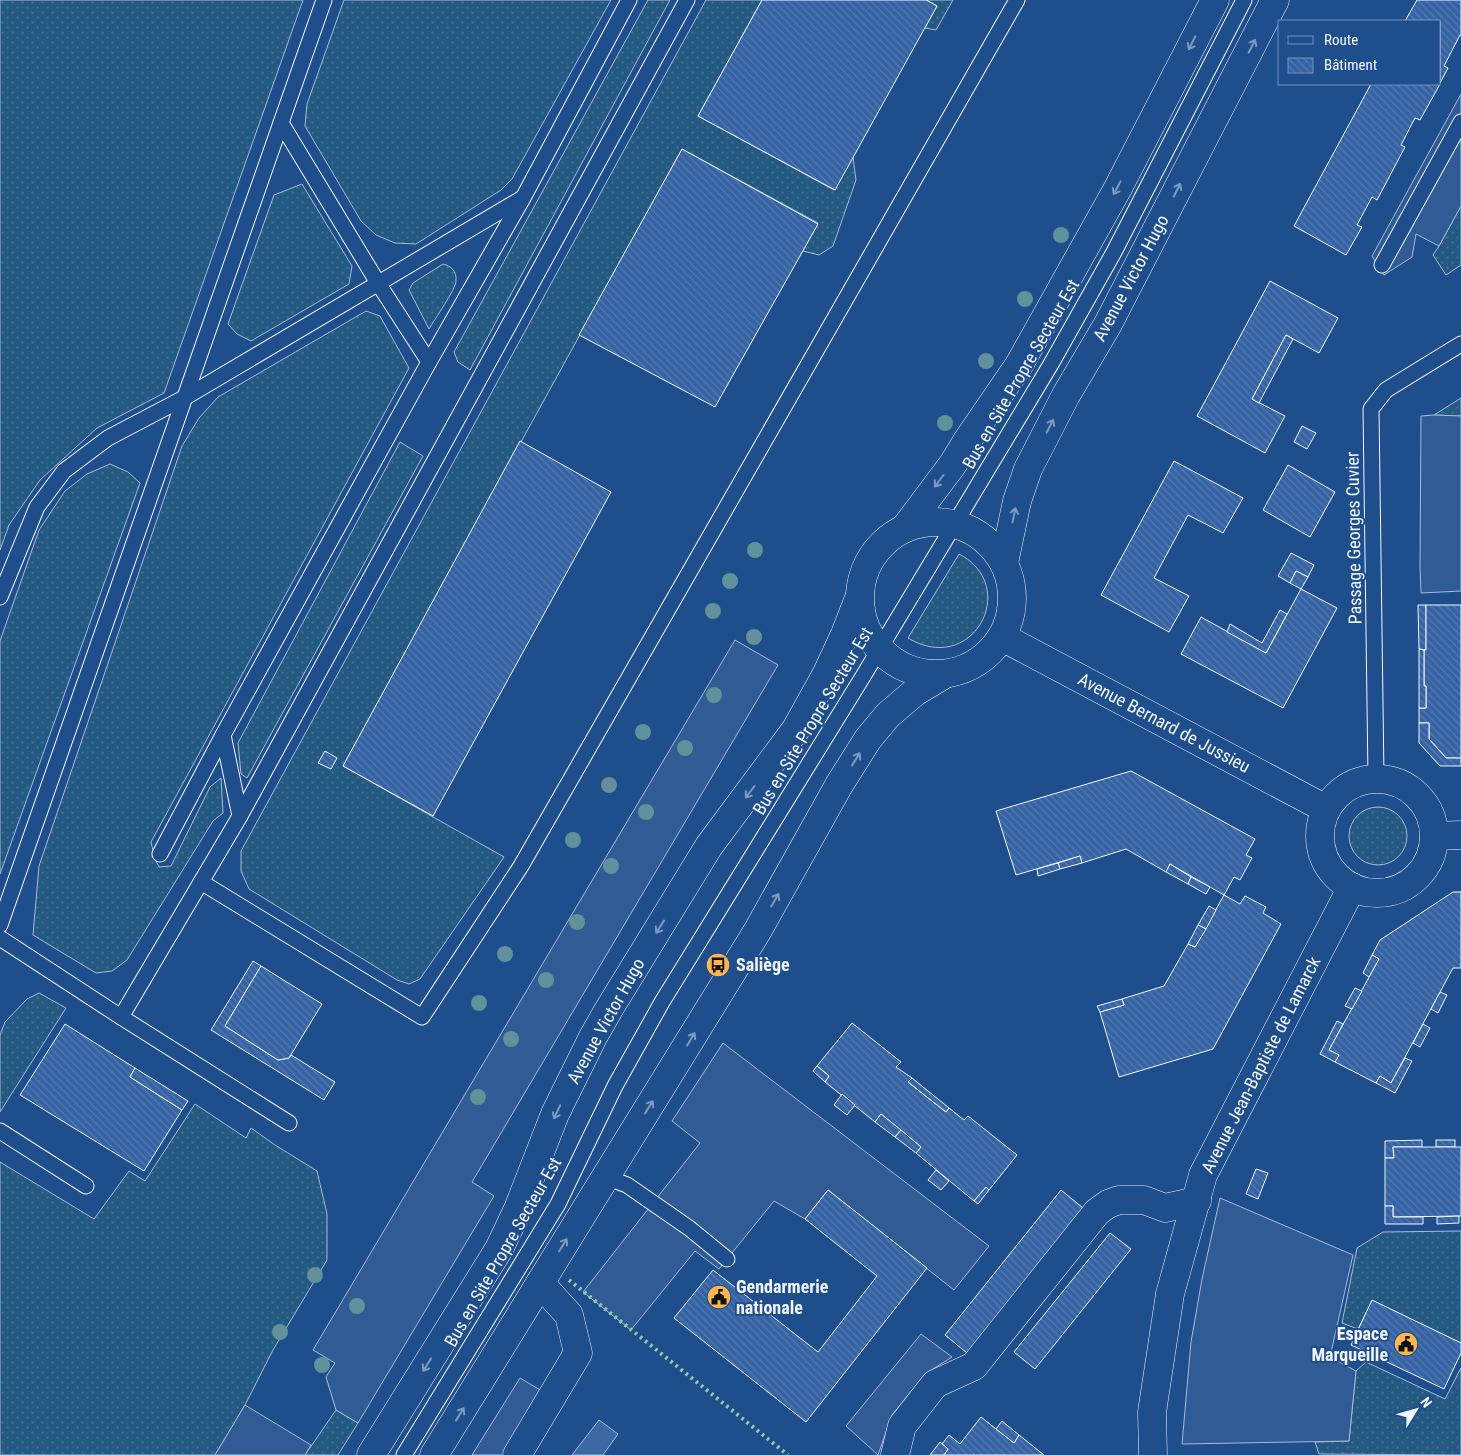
<svg xmlns="http://www.w3.org/2000/svg" width="1461" height="1455" viewBox="0 0 1461 1455" font-family="'Roboto Condensed',sans-serif">
	<style>
		.grass { fill: url(#grass-dots); stroke: #a8bbd7 }
		.parking { fill: #305b95; stroke: #a8bbd7 }
		.water { fill: #3b69a3; stroke: #a8bbd7 }
		.building { fill: url(#building-back-hatch); stroke: #f2f6ff }
		.lines { fill: none; stroke-linecap: round; stroke-linejoin: round }
		.lane-casing { stroke: #f2f6ff; stroke-width: 17 }
		.street-casing { stroke: #f2f6ff; stroke-width: 29 }
		.secondary-casing { stroke: #f2f6ff; stroke-width: 29 }
		.lane { stroke: #1f4e8c; stroke-width: 15 }
		.street { stroke: #1f4e8c; stroke-width: 28 }
		.secondary { stroke: #1f4e8c; stroke-width: 28 }
		.hedge { stroke: #97c8a6; stroke-width: 4; stroke-dasharray: 2.5 4; stroke-linecap: butt }
		.tree { fill: #61919a }
		.oneway { stroke: #7e9ac0 }
		.labels { text-anchor: middle; stroke-width: 4; stroke-linejoin: round; paint-order: stroke }
		.street-label { font-size: 18px; fill: #f2f6ff; stroke: #1f4e8c }
		.poi-label { font-size: 18px; font-weight: bold; fill: #f2f6ff; stroke: #1f4e8c; text-anchor: start }
	</style>
	<defs>
		<pattern id="grass-dots" width="8" height="8" patternUnits="userSpaceOnUse" patternTransform="scale(1.25)"><rect width="8" height="8" fill="#245a82"/><path d="M2 2h.1M6 6h.1" fill="none" stroke="#447295" stroke-width="1.8" stroke-linecap="round"/></pattern>
		<pattern id="building-back-hatch" width="6" height="6" patternUnits="userSpaceOnUse" patternTransform="scale(1.25)"><rect width="6" height="6" fill="#3563a3"/><path d="M-1 5l2 2M0 0l6 6M5-1l2 2" fill="none" stroke="#537ab1"/></pattern>
	</defs>
	<rect width="100%" height="100%" fill="#1f4e8c"/>
	<g class="grass">
		<polygon points="0,0 303,0 164,393 97,428 40,480 9,525 0,550"/>
		<polygon points="344,0 611,0 512,179 501,190 416,244 395,243 376,235 361,221 305,126 307,104"/>
		<polygon points="648,0 670,0 470,370 458,362 454,352"/>
		<polygon points="706,0 762,0 698,116 834,190 853,157 856,180 833,246 819,255 803,251 818,223 682,149 343,766 504,857 420,979 409,984 397,980 249,889 241,871 241,851"/>
		<polygon points="926,0 953,0 936,30 925,28 937,6"/>
		<polygon points="302,184 352,266 349,284 251,341 237,334 228,324 274,195"/>
		<polygon points="1461,206 1461,265 1446,275 1433,255 1439,246"/>
		<path d="M443,264C451,266 457,271 456,281C456,289 434,320 429,329L409,290L413,283Z"/>
		<polygon points="366,311 380,316 409,368 151,842 155,859 159,867 171,866 210,787 221,778 223,813 213,821 127,960 112,971 96,973 33,935 39,866 182,446 199,418 218,397"/>
		<polygon points="1461,398 1461,416 1434,415"/>
		<polygon points="400,442 423,456 247,778 241,774 238,743"/>
		<polygon points="110,464 128,472 140,483 0,874 0,641 39,530 65,491 87,474"/>
		<path d="M959,554C1021,586 973,677 908,638Z"/>
		<circle cx="1378" cy="836" r="29"/>
		<polygon points="39,993 66,1008 0,1112 0,1035 5,1022 27,999"/>
		<polygon points="195,1104 246,1138 251,1128 275,1145 317,1171 327,1214 327,1260 273,1350 245,1405 215,1455 0,1455 0,1162 94,1219 129,1171 145,1181"/>
		<polygon points="1461,1231 1461,1343 1372,1301 1358,1329 1342,1323 1357,1248 1383,1232"/>
		<polygon points="1366,1362 1445,1399 1461,1368 1461,1455 1319,1454 1315,1442 1349,1441 1356,1371"/>
		<polygon points="336,1410 358,1423 338,1455 305,1455"/>
	</g>
	<g class="parking">
		<polygon points="1461,94 1461,206 1439,246 1416,234 1412,257 1384,275 1372,256"/>
		<polygon points="1434,415 1461,416 1461,591 1421,593 1420,567 1421,416"/>
		<polygon points="735,640 778,665 472,1182 494,1196 358,1423 336,1410 326,1377 335,1363 313,1350"/>
		<polygon points="723,1043 989,1246 954,1290 828,1190 805,1219 774,1201 719,1269 695,1251 631,1330 583,1292 700,1143 672,1121"/>
		<polygon points="1220,1198 1353,1255 1330,1357 1356,1371 1349,1441 1182,1444 1191,1342 1202,1279"/>
		<polygon points="921,1334 952,1357 925,1374 892,1415 878,1455 846,1426"/>
		<polygon points="520,1378 542,1391 503,1455 472,1455"/>
		<polygon points="245,1405 311,1445 305,1455 215,1455"/>
	</g>
	<polygon class="water" points="599,1420 618,1434 603,1455 572,1455"/>
	<g class="building">
		<polygon points="762,0 926,0 937,6 835,190 698,116"/>
		<polygon points="1417,0 1461,0 1461,36 1460,35 1444,66 1448,68 1440,83 1440,21 1405,21"/>
		<polygon points="1371,84 1440,84 1420,120 1415,118 1401,145 1405,147 1377,200 1372,197 1357,225 1362,227 1346,255 1294,226"/>
		<polygon points="682,149 818,224 715,407 579,335"/>
		<polygon points="1270,281 1338,318 1319,353 1286,335 1252,399 1285,416 1265,453 1197,416"/>
		<polygon points="1286,335 1293,339 1259,403 1252,399"/>
		<polygon points="1302,426 1316,433 1307,449 1294,442"/>
		<polygon points="520,441 611,492 433,816 343,766"/>
		<polygon points="1174,461 1243,498 1223,533 1188,515 1154,578 1189,596 1169,632 1101,595"/>
		<polygon points="1288,465 1335,492 1310,537 1263,510"/>
		<polygon points="1291,553 1314,565 1308,577 1296,571 1290,583 1278,576"/>
		<polygon points="1296,571 1308,577 1301,589 1290,583"/>
		<polygon points="1301,589 1337,608 1283,708 1181,654 1201,617 1266,653"/>
		<polygon points="1418,605 1426,605 1426,650 1419,649"/>
		<polygon points="1426,605 1461,605 1461,758 1446,758 1429,739 1429,723 1419,723 1419,708 1426,708 1426,686 1424,686 1424,650 1426,650"/>
		<polygon points="1280,610 1287,614 1266,653 1227,632 1230,624 1262,643"/>
		<polygon points="1419,649 1424,650 1424,686 1426,686 1426,708 1419,708"/>
		<polygon points="1419,723 1429,723 1429,739 1446,758 1461,758 1461,766 1440,766 1419,743"/>
		<polygon points="325,751 337,758 331,769 318,763"/>
		<polygon points="1131,771 1255,839 1246,855 1252,858 1240,880 1234,877 1224,895 1170,864 1166,872 1126,849 1082,863 1080,856 1016,875 996,811"/>
		<polygon points="1080,856 1082,863 1060,869 1058,863"/>
		<polygon points="1058,863 1060,869 1038,876 1037,869"/>
		<polygon points="1170,864 1191,877 1188,884 1166,872"/>
		<polygon points="1191,877 1210,887 1206,894 1188,884"/>
		<polygon points="1453,892 1461,892 1461,968 1453,968 1391,1083 1380,1076 1376,1083 1335,1062 1339,1055 1329,1050 1379,959 1372,955 1380,940"/>
		<polygon points="1224,895 1240,904 1245,896 1266,907 1263,913 1281,924 1213,1049 1119,1077 1100,1012 1124,1005 1122,999 1164,986 1188,944 1195,947"/>
		<polygon points="1209,906 1216,910 1206,929 1198,925"/>
		<polygon points="1198,925 1206,929 1195,947 1188,944"/>
		<polygon points="1372,955 1379,959 1369,977 1363,973"/>
		<polygon points="253,961 261,966 225,1026 278,1060 289,1058 291,1055 335,1082 324,1100 211,1030"/>
		<polygon points="261,966 322,1004 289,1058 278,1060 225,1026"/>
		<polygon points="1355,988 1362,991 1352,1009 1345,1006"/>
		<polygon points="1440,992 1447,995 1438,1013 1431,1009"/>
		<polygon points="1122,999 1124,1005 1100,1012 1097,1006"/>
		<polygon points="1337,1021 1343,1024 1329,1050 1339,1055 1335,1062 1320,1054"/>
		<polygon points="852,1023 901,1062 896,1067 912,1078 908,1082 946,1112 949,1108 964,1120 968,1116 1017,1155 989,1190 986,1187 974,1201 916,1153 921,1147 881,1114 875,1122 825,1082 829,1076 817,1066"/>
		<polygon points="65,1024 135,1068 130,1077 182,1110 144,1171 20,1095"/>
		<polygon points="1423,1024 1430,1028 1420,1047 1413,1043"/>
		<polygon points="1405,1058 1412,1061 1395,1093 1376,1083 1380,1076 1391,1083"/>
		<polygon points="817,1066 829,1076 825,1082 813,1071"/>
		<polygon points="135,1068 188,1101 182,1110 130,1077"/>
		<polygon points="912,1078 949,1108 946,1112 908,1082"/>
		<polygon points="842,1094 855,1105 847,1115 834,1105"/>
		<polygon points="881,1114 901,1130 895,1137 875,1122"/>
		<polygon points="901,1130 921,1147 916,1153 895,1137"/>
		<polygon points="1422,1140 1422,1147 1393,1147 1394,1158 1385,1158 1385,1141"/>
		<rect x="1436" y="1140" width="19" height="7"/>
		<polygon points="1393,1147 1461,1147 1461,1216 1393,1217 1393,1206 1385,1206 1385,1158 1394,1158"/>
		<polygon points="1256,1169 1268,1173 1258,1199 1246,1194"/>
		<polygon points="936,1170 949,1181 941,1190 928,1180"/>
		<polygon points="986,1187 989,1190 978,1204 974,1201"/>
		<polygon points="828,1190 927,1268 806,1422 674,1318 713,1270 818,1352 877,1276 805,1219"/>
		<polygon points="1061,1190 1083,1208 967,1353 945,1335"/>
		<polygon points="1385,1206 1393,1206 1393,1217 1423,1217 1423,1224 1385,1224"/>
		<polygon points="1459,1216 1459,1223 1437,1224 1437,1217"/>
		<polygon points="1110,1233 1131,1249 1035,1369 1014,1352"/>
		<polygon points="1372,1300 1461,1343 1461,1353 1444,1389 1351,1345"/>
		<polygon points="981,1417 1014,1443 1019,1435 1044,1455 944,1455 948,1449 942,1444 949,1435 960,1444"/>
		<polygon points="1002,1421 1019,1435 1014,1443 996,1429"/>
		<polygon points="940,1442 948,1449 944,1455 930,1455"/>
	</g>
	<g class="lines">
		<g class="lane-casing">
			<g id="lane">
				<polyline points="281,123 378,283 429,362"/>
				<polyline points="1382,265 1461,122"/>
				<polyline points="0,597 37,507 64,471 108,438 184,398 521,199"/>
				<polyline points="1376,778 1371,409 1386,390 1461,344"/>
				<polyline points="240,816 223,735 429,362 523,198 629,0"/>
				<polyline points="160,854 223,735"/>
				<polyline points="201,882 240,816 687,0"/>
				<polyline points="0,925 324,0"/>
				<polyline points="0,938 121,1017 289,1123"/>
				<polyline points="121,1017 201,882 422,1017 521,866 1017,0"/>
				<polyline points="0,1131 86,1186"/>
				<polyline points="606,1177 627,1185 689,1228 727,1259"/>
				<polyline points="404,1455 558,1204 615,1086 662,1002 862,678 1051,364 1114,252 1244,0"/>
			</g>
		</g>
		<g class="street-casing">
			<g id="street">
				<polyline points="1002,637 1326,809"/>
				<circle cx="1377" cy="836" r="57"/>
				<polyline points="1435,836 1461,835"/>
				<polyline points="517,1455 578,1353 569,1315 540,1283"/>
				<polyline points="895,1455 902,1426 935,1384 974,1366 1097,1212 1108,1204 1119,1200 1144,1200 1165,1208 1197,1201"/>
				<polyline points="1153,1455 1152,1412 1170,1294 1203,1175 1352,887"/>
			</g>
		</g>
		<g class="secondary-casing">
			<g id="secondary">
				<circle cx="936" cy="598" r="76"/>
				<polyline points="905,528 953,464 967,441 1019,365 1118,188 1215,0"/>
				<polyline points="1004,563 1017,501 1028,469 1066,395 1108,324 1275,0"/>
				<polyline points="371,1455 499,1249 518,1209 555,1114 593,1037 609,1009 709,846 796,729 827,673 845,634 859,598"/>
				<polyline points="434,1455 758,930 839,785 868,739 888,715 915,692 945,674"/>
			</g>
		</g>
		<use href="#lane" class="lane"/>
		<use href="#street" class="street"/>
		<use href="#secondary" class="secondary"/>
		<polyline class="hedge" points="569,1280 788,1455"/>
	</g>
	<g class="tree">
		<circle cx="1061" cy="235" r="8"/>
		<circle cx="1025" cy="299" r="8"/>
		<circle cx="986" cy="361" r="8"/>
		<circle cx="945" cy="423" r="8"/>
		<circle cx="755" cy="550" r="8"/>
		<circle cx="730" cy="581" r="8"/>
		<circle cx="713" cy="611" r="8"/>
		<circle cx="754" cy="637" r="8"/>
		<circle cx="714" cy="695" r="8"/>
		<circle cx="643" cy="732" r="8"/>
		<circle cx="685" cy="748" r="8"/>
		<circle cx="609" cy="785" r="8"/>
		<circle cx="646" cy="812" r="8"/>
		<circle cx="573" cy="840" r="8"/>
		<circle cx="611" cy="866" r="8"/>
		<circle cx="577" cy="922" r="8"/>
		<circle cx="505" cy="954" r="8"/>
		<circle cx="546" cy="980" r="8"/>
		<circle cx="479" cy="1003" r="8"/>
		<circle cx="511" cy="1039" r="8"/>
		<circle cx="478" cy="1097" r="8"/>
		<circle cx="315" cy="1275" r="8"/>
		<circle cx="357" cy="1306" r="8"/>
		<circle cx="280" cy="1332" r="8"/>
		<circle cx="322" cy="1365" r="8"/>
	</g>
	<defs><path id="oneway-shaft" d="M-6 0H5M1.5-3L5.5 0L1.5 3" fill="none" stroke-width="1.6" stroke-linecap="round" stroke-linejoin="round" transform="scale(1.25)"/></defs>
	<g class="oneway">
		<use href="#oneway-shaft" transform="translate(1192 43) rotate(117)"/>
		<use href="#oneway-shaft" transform="translate(1252 46) rotate(-63)"/>
		<use href="#oneway-shaft" transform="translate(1117 188) rotate(118)"/>
		<use href="#oneway-shaft" transform="translate(1177 190) rotate(-63)"/>
		<use href="#oneway-shaft" transform="translate(1050 426) rotate(-63)"/>
		<use href="#oneway-shaft" transform="translate(939 481) rotate(127)"/>
		<use href="#oneway-shaft" transform="translate(1014 515) rotate(-78)"/>
		<use href="#oneway-shaft" transform="translate(856 759) rotate(-58)"/>
		<use href="#oneway-shaft" transform="translate(750 792) rotate(127)"/>
		<use href="#oneway-shaft" transform="translate(775 900) rotate(-60)"/>
		<use href="#oneway-shaft" transform="translate(660 927) rotate(122)"/>
		<use href="#oneway-shaft" transform="translate(691 1039) rotate(-59)"/>
		<use href="#oneway-shaft" transform="translate(649 1107) rotate(-58)"/>
		<use href="#oneway-shaft" transform="translate(557 1112) rotate(115)"/>
		<use href="#oneway-shaft" transform="translate(563 1245) rotate(-58)"/>
		<use href="#oneway-shaft" transform="translate(427 1365) rotate(122)"/>
		<use href="#oneway-shaft" transform="translate(460 1414) rotate(-58)"/>
	</g>
	<defs>
		<g id="bus-disc" transform="scale(1.25)"><circle r="9.5" fill="#ffb74d" stroke="#1f4e8c"/><path d="M-5-6H5V4H4V6H2V4H-2V6H-4V4H-5ZM-3.5-4V0h7V-4ZM-3.5 1.2v1.5H-2V1.2ZM2 1.2v1.5H3.5V1.2Z" fill="#111"/></g>
		<g id="civic-disc" transform="scale(1.25)"><circle r="9.5" fill="#ffb74d" stroke="#1f4e8c"/><path d="M-.6-6.5H3V-4.5H.6V-3L4-1V1h2V6H-6V1h2V-1L-.6-3ZM-1.2 2.5V6h2.4V2.5Z" fill="#111"/></g>
	</defs>
	<g fill-rule="evenodd">
		<use href="#bus-disc" x="718" y="965"/>
		<use href="#civic-disc" x="719" y="1297"/>
		<use href="#civic-disc" x="1406" y="1344"/>
	</g>
	<g class="labels">
		<g class="street-label">
			<text transform="translate(1131 278) rotate(-62)" y="6">Avenue Victor Hugo</text>
			<text transform="translate(1021 374) rotate(-60)" y="6">Bus en Site Propre Secteur Est</text>
			<text transform="translate(1354 538) rotate(-91)" y="6">Passage Georges Cuvier</text>
			<text transform="translate(813 721) rotate(-59)" y="6">Bus en Site Propre Secteur Est</text>
			<text transform="translate(1164 723) rotate(28)" y="6">Avenue Bernard de Jussieu</text>
			<text transform="translate(606 1021) rotate(-61)" y="6">Avenue Victor Hugo</text>
			<text transform="translate(1261 1065) rotate(-63)" y="6">Avenue Jean-Baptiste de Lamarck</text>
			<text transform="translate(503 1252) rotate(-60)" y="6">Bus en Site Propre Secteur Est</text>
		</g>
		<g class="poi-label">
			<text x="736" y="971">Saliège</text>
			<text x="736" y="1293">Gendarmerie<tspan x="736" dy="21">nationale</tspan></text>
			<text x="1388" y="1340" text-anchor="end">Espace<tspan x="1388" dy="21">Marqueille</tspan></text>
		</g>
	</g>
	<rect x="1278" y="20" width="162" height="65" fill="#1f4e8c" stroke="#7391ba"/>
	<rect x="1288" y="36" width="25" height="8" fill="#1f4e8c" stroke="#7391ba"/>
	<text x="1324" y="45" font-size="15" fill="#f2f6ff">Route</text>
	<rect x="1288" y="58" width="25" height="15" fill="url(#building-back-hatch)" stroke="#7391ba"/>
	<text x="1324" y="70" font-size="15" fill="#f2f6ff">Bâtiment</text>
	<g transform="translate(1416 1410) rotate(53)" stroke="#1f4e8c" stroke-width="4" paint-order="stroke">
	<path d="M0-4L9 19L0 12L-9 19Z" fill="#f2f6ff"/>
	<text y="-8" font-size="14" font-weight="bold" text-anchor="middle" fill="#f2f6ff">N</text>
	</g>
</svg>
